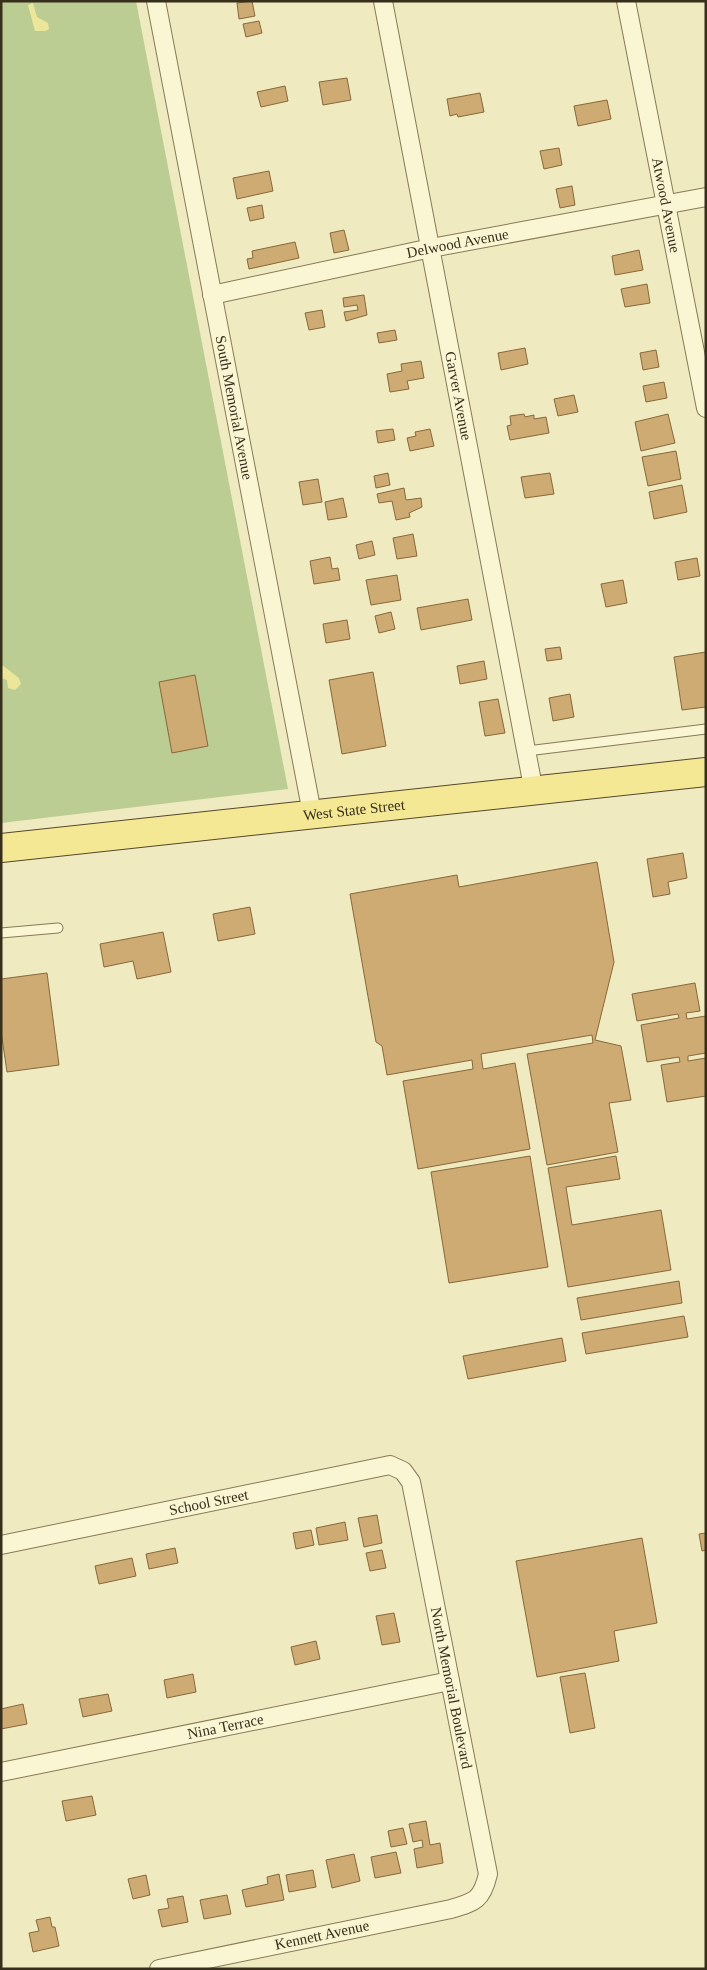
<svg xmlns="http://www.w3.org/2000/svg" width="707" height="1970" viewBox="0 0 707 1970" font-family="'Times New Roman',serif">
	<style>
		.green { fill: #bbcd93 }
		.sand { fill: #ece69a }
		.building { fill: #ceab73; stroke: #87683c }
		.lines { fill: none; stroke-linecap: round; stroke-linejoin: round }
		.service-casing { stroke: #887a57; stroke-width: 11 }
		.minor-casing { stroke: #887a57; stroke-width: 20 }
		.primary-casing { stroke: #55472b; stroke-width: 30 }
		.service { stroke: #faf5d2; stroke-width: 9 }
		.minor { stroke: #faf5d2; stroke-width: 18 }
		.primary { stroke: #f4e895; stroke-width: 28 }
		.labels { text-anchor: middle; stroke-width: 4; stroke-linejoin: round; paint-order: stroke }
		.street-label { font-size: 15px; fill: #372e1c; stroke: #f6f2ce }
	</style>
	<rect width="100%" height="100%" fill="#efeabf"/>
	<polygon class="green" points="1,1 136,1 288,789 1,823"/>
	<g class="sand">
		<polygon points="33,3 37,17 48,23 49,29 46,31 35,31 28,5"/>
		<polygon points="2,665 19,678 21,684 15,690 8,688 7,680 1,678"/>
	</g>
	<g class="building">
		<polygon points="252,1 255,16 239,19 237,3"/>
		<polygon points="259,21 262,33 246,37 243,24"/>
		<polygon points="347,78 351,100 323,105 319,82"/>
		<polygon points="285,86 288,101 261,107 257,92"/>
		<polygon points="480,93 484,112 458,117 457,114 450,116 447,99"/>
		<polygon points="607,100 611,119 578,126 574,106"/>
		<polygon points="559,148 562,165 544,169 540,151"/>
		<polygon points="269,171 273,191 237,199 233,178"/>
		<polygon points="572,186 575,205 560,208 556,189"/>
		<polygon points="262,205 264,218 250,221 247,208"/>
		<polygon points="344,230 349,250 334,253 330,233"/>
		<polygon points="295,242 299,258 249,269 247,259 253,258 252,251"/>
		<polygon points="639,250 643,270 615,275 612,256"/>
		<polygon points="647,284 650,303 625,307 621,289"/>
		<polygon points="364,295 367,315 346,321 344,312 358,310 357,305 344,307 343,298"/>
		<polygon points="322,310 325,327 309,330 305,313"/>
		<polygon points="395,330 397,340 379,343 377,333"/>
		<polygon points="525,348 528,364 501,370 498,353"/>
		<polygon points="656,350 659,367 643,370 640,353"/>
		<polygon points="421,361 424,378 407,381 409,389 390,392 387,374 402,371 401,364"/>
		<polygon points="664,382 667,398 646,402 643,386"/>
		<polygon points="574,395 578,412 558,416 554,399"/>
		<polygon points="524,414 525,417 534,415 534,419 546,417 549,433 510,440 507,426 511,425 510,416"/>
		<polygon points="668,414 675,443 641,451 635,422"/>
		<polygon points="393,429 395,440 378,443 376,431"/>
		<polygon points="430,429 434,446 410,451 407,438 416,436 415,432"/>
		<polygon points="676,451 681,479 648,486 642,457"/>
		<polygon points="388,473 390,485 376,488 374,476"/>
		<polygon points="550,473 554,494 525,498 521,477"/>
		<polygon points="318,479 322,502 303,505 299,482"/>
		<polygon points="682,485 687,512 654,519 649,492"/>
		<polygon points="404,488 406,500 421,498 422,507 409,513 410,517 396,520 392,501 379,503 377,494"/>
		<polygon points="343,498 347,517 328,520 325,502"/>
		<polygon points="413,534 417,556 397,559 393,538"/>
		<polygon points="372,541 375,555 359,559 356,545"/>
		<polygon points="330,557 332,569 338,568 340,580 314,584 310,561"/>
		<polygon points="697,558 700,576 678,580 675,562"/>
		<polygon points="397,575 401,600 371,605 366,580"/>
		<polygon points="623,580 627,603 606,607 601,584"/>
		<polygon points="468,599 472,620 421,630 417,608"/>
		<polygon points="391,612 395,629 379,633 375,616"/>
		<polygon points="347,620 350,639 326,643 323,624"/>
		<polygon points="560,647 562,659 547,661 545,649"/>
		<polygon points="706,652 706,707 682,710 674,657"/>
		<polygon points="484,661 487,679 460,684 457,666"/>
		<polygon points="373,672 386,746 342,754 329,680"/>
		<polygon points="195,675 208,746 172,753 159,682"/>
		<polygon points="570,694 574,717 553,721 549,698"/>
		<polygon points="498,699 505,733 485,736 479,702"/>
		<polygon points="683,853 687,878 668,882 670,894 653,897 647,859"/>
		<polygon points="597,862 614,962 595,1040 621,1046 631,1100 609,1103 618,1152 547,1165 527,1054 593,1043 592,1035 481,1054 483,1069 515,1063 530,1149 418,1169 403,1081 473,1069 472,1060 387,1075 382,1046 376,1042 350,894 457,875 459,887"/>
		<polygon points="250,907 255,934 218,941 213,914"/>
		<polygon points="163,932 171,972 137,979 133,961 104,967 100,944"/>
		<polygon points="47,973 59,1065 7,1072 1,1031 1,979"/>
		<polygon points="695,983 700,1011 686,1013 687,1019 706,1016 706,1053 688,1056 688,1061 706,1058 706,1096 667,1102 661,1065 680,1062 679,1057 647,1062 641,1025 679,1018 678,1014 637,1021 632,994"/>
		<polygon points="530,1156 548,1267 449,1283 431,1172"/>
		<polygon points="616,1156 620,1179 566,1187 572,1225 661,1210 671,1270 568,1287 548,1168"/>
		<polygon points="679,1281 682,1303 581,1320 577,1298"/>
		<polygon points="684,1316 688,1337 586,1354 582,1333"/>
		<polygon points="562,1338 566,1361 468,1379 463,1356"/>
		<polygon points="377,1515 382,1543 364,1547 358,1518"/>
		<polygon points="345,1522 348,1540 319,1545 316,1528"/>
		<polygon points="311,1530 314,1545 296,1549 293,1533"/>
		<polygon points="706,1533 706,1550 702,1551 699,1534"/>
		<polygon points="642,1538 657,1623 614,1631 619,1661 537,1677 516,1561"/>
		<polygon points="175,1548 178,1563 149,1569 146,1554"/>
		<polygon points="382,1550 386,1568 370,1571 366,1553"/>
		<polygon points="132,1558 136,1576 99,1584 95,1566"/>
		<polygon points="394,1613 400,1642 382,1645 376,1616"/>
		<polygon points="316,1641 320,1659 295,1665 291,1647"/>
		<polygon points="585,1673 595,1728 570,1733 560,1677"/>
		<polygon points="193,1674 196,1692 167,1698 164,1680"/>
		<polygon points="108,1694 112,1711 83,1717 79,1699"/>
		<polygon points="23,1704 27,1724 1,1729 1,1709"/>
		<polygon points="92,1796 96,1815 66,1821 62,1801"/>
		<polygon points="426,1821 430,1845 440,1843 443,1863 417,1868 414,1849 423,1847 422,1840 413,1842 409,1824"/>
		<polygon points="403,1828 407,1844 391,1847 388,1831"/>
		<polygon points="396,1852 401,1873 375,1878 371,1857"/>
		<polygon points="354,1854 360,1881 332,1888 326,1860"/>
		<polygon points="313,1870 316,1887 289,1892 286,1875"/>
		<polygon points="279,1874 284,1900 246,1907 242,1890 268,1884 267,1877"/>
		<polygon points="146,1875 150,1895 133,1899 128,1879"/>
		<polygon points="227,1895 231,1914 204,1919 200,1900"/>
		<polygon points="183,1896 188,1922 162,1927 158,1910 169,1908 167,1899"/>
		<polygon points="50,1917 52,1927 55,1927 59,1946 33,1952 29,1933 39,1931 36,1920"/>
	</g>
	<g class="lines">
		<g class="service-casing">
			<g id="service">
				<polyline points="527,751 706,729"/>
				<polyline points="1,933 58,928"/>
			</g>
		</g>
		<g class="minor-casing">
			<g id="minor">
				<path id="s1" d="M156,1L312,813"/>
				<path id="s2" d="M383,1L534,792"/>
				<path id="s3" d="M626,1L706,408"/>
				<path id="s4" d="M212,295L431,248L706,197"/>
				<path id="s5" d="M1,1545L390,1465L403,1471L411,1482L488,1874C482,1900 475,1902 451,1909L159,1969"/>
				<path id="s6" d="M1,1772L450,1681"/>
			</g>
		</g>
		<g class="primary-casing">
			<g id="primary">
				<path id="s7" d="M1,848L706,772"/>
			</g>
		</g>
		<use href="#service" class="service"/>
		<use href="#minor" class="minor"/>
		<use href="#primary" class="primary"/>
	</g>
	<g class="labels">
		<g class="street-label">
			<text dy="5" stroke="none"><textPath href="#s3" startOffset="208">Atwood Avenue</textPath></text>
			<text dy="5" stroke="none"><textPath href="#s4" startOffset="251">Delwood Avenue</textPath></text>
			<text dy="5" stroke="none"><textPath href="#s2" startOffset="402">Garver Avenue</textPath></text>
			<text dy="5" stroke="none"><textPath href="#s1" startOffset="414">South Memorial Avenue</textPath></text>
			<text dy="5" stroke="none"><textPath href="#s7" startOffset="355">West State Street</textPath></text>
			<text dy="5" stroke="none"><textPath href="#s5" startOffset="212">School Street</textPath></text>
			<text dy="5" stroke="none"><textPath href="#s5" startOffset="635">North Memorial Boulevard</textPath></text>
			<text dy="5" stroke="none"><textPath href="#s6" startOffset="229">Nina Terrace</textPath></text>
			<text transform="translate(322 1935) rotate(-12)" y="5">Kennett Avenue</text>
		</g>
	</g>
	<rect width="707" height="1970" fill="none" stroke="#372e1c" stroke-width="5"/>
</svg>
